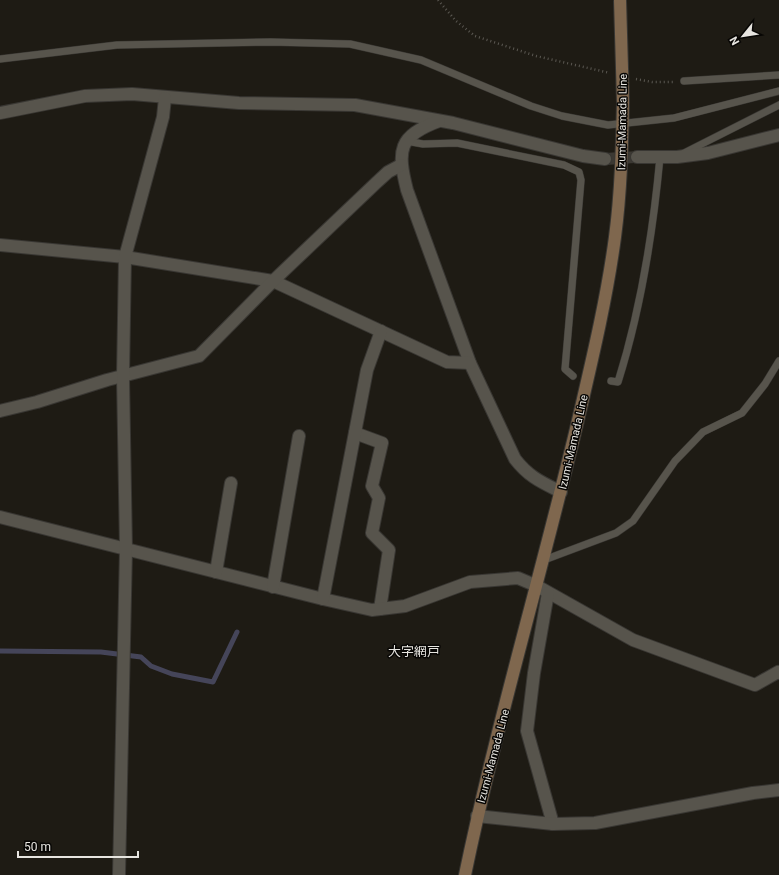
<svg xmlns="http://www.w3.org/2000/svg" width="779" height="875" viewBox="0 0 779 875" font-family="Roboto,'Noto Sans JP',sans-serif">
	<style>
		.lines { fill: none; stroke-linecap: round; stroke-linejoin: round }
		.stream { stroke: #454559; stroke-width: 5 }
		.street-tunnel { stroke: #3c3933; stroke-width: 12; stroke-dasharray: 12 6; stroke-linecap: butt }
		.lane-casing { stroke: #393733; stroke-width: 8 }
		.street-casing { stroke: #393733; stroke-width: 14 }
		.secondary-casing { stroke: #393733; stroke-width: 14 }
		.path { stroke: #5b5852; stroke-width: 2.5; stroke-dasharray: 1 3; stroke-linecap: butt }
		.lane { stroke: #57544c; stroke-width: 7 }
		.street { stroke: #57544c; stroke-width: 12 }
		.secondary { stroke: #7f674e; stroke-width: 12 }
		.secondary-bridge-casing { stroke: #393733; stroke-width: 14; stroke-linecap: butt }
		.secondary-bridge { stroke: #7f674e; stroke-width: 12 }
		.labels { text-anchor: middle; stroke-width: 3; stroke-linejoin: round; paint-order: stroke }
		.street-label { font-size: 11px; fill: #e7e5e0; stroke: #070604 }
		.quarter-label { font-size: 13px; fill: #e7e5e0; stroke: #070604 }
	</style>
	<rect width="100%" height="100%" fill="#1e1b14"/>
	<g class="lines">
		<polyline class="stream" points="0,651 101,652 141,657 151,666 172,674 213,682 237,632"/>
		<polyline class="street-tunnel" points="605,159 637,157"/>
		<g class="lane-casing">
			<g id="lane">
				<polyline points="0,59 117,45 271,42 350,44 421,60 531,106 562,116 608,125 674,118 779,91"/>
				<polyline points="684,81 779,75"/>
				<polyline points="406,141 423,144 457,143 564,165 579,172 581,180 565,369 573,376"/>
				<polyline points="684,153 779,105"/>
				<path d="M611,381L618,382C641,309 653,233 660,157"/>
				<polyline points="544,560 616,533 633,521 675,461 703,432 742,413 765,384 779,361"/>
			</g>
		</g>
		<g class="street-casing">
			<g id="street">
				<polyline points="0,113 85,96 132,94 239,103 355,105 453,123 583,156 605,159"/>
				<path d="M439,121C398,136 397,150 407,190L470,363L515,459C529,477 541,482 561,492"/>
				<polyline points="637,157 677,157 708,153 779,135"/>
				<polyline points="0,245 125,257 273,281 447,362 470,363"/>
				<polyline points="0,411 37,402 107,380 199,356 273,281 376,183 388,172 401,165"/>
				<polyline points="355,433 382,443 372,486 379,498 372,533 389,550 380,609"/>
				<polyline points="0,517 323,599 372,610 405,606 470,582 518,578 537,586 633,640 755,685 778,672 779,673"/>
				<polyline points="216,572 231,483"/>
				<polyline points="273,587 299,436"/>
				<polyline points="548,593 534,673 527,731 553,824"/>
				<polyline points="323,599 367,370 381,331"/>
				<polyline points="477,816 553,824 595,823 753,793 779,790"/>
				<polyline points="119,875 126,549 123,377 125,257 163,117 165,98"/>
			</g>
		</g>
		<g class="secondary-casing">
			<path id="secondary" d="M465,875C497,721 543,569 579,416C593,356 607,297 615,237C621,192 622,147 623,102"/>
		</g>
		<g class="path">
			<polyline points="438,0 456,21 475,36 536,56 610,73"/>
			<polyline points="636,79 652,82 674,82"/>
		</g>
		<use href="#lane" class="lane"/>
		<use href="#street" class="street"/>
		<use href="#secondary" class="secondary"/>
		<g class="secondary-bridge-casing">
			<polyline id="secondary-bridge" points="620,0 623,102"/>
		</g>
		<use href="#secondary-bridge" class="secondary-bridge"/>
	</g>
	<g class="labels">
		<g class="street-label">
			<text transform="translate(622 122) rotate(-89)" y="4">Izumi-Mamada Line</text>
			<text transform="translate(573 442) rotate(-77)" y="4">Izumi-Mamada Line</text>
			<text transform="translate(493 756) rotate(-75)" y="4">Izumi-Mamada Line</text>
		</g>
		<g class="quarter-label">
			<text x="414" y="656">大字網戸</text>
		</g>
	</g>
	<g transform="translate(743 36) rotate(240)" stroke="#070604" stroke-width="3" paint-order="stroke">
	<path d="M0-3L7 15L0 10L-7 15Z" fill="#e7e5e0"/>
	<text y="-6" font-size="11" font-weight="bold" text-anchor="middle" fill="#e7e5e0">N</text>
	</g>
	<path d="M18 851v6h120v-6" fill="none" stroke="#e7e5e0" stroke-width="2"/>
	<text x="24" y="851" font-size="12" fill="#e7e5e0" stroke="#070604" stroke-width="3" paint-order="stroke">50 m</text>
</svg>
